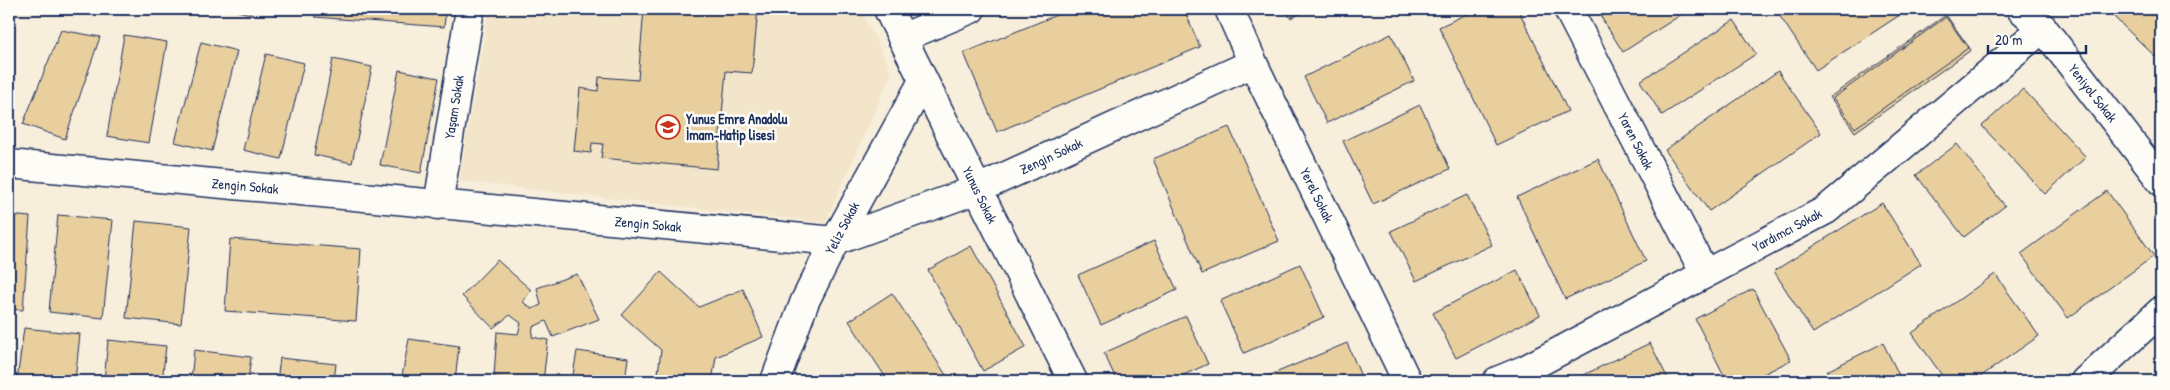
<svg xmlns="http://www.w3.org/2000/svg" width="2170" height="390" viewBox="0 0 2170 390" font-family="'Patrick Hand',sans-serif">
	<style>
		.built { fill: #f3e5c9 }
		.building { fill: #e9cf9e; stroke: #1b2f5e }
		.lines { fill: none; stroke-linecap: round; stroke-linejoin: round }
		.minor-casing { stroke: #1b2f5e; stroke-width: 31 }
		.secondary-casing { stroke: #1b2f5e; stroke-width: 31 }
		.minor { stroke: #fdfcf7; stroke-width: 28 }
		.secondary { stroke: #fdfcf7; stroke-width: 28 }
		.labels { text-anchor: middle; stroke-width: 5; stroke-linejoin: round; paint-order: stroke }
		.street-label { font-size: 14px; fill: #1b2f5e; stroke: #fdfcf7 }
		.poi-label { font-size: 14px; font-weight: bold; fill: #1b2f5e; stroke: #fdfcf7; text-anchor: start }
	</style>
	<rect width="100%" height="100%" fill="#f7eedc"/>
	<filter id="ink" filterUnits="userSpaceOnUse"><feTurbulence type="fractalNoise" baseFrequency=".02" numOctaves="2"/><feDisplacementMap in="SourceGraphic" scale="10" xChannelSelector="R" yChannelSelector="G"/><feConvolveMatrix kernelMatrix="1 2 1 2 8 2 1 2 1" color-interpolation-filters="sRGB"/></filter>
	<g filter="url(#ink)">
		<polygon class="built" points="489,9 860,9 892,73 825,223 459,181"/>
		<g class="building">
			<polygon points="229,9 251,9 250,14"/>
			<polygon points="315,9 446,9 444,27 315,17"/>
			<polygon points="644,9 758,9 752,73 726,71 717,169 601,158 603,144 592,143 591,153 574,151 580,88 598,91 599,77 638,80"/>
			<polygon points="1071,9 1184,9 1200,47 997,132 964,53"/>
			<polygon points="1286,9 1312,9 1290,18"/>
			<polygon points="1477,9 1518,9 1568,111 1496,145 1439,27"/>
			<polygon points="1615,9 1690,9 1623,52 1601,17"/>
			<polygon points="1775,9 1909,9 1816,70"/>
			<polygon points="2124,9 2161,9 2161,62 2115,18"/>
			<polygon points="1946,15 1971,50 1855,132 1830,97"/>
			<polygon points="1946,17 1968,48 1855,128 1833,98"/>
			<polygon points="1734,20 1756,54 1662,115 1640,81"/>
			<polygon points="61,30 100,37 65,139 23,124"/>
			<polygon points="1391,34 1414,81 1327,123 1304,77"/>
			<polygon points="124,35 167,42 149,143 107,136"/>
			<polygon points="201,42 237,51 212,151 175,142"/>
			<polygon points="266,54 304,63 281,159 243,150"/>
			<polygon points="333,59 372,67 352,163 314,155"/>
			<polygon points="399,70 439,78 421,173 380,165"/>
			<polygon points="1778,71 1821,133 1709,211 1665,150"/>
			<polygon points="2023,89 2086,157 2045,194 1982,126"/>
			<polygon points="1420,105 1450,169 1373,204 1343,141"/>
			<polygon points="1229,127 1279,241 1202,274 1153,159"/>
			<polygon points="1957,144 2005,206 1964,237 1916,175"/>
			<polygon points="1598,159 1646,261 1565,299 1517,197"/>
			<polygon points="2107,191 2154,256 2068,318 2021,254"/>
			<polygon points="1467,195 1492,245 1416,281 1391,231"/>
			<polygon points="1882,203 1921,264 1813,333 1774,271"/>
			<polygon points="9,215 30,217 23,310 9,309"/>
			<polygon points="58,215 113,220 103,318 49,312"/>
			<polygon points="136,221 191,227 181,324 126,318"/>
			<polygon points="230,239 361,249 356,321 225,311"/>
			<polygon points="1154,241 1177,290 1101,325 1078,275"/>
			<polygon points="971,246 1026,347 983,371 928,270"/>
			<polygon points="497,260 531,290 523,302 532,309 541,305 537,288 577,274 599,319 553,337 546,321 533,327 532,337 548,340 543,381 517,381 494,377 497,332 518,334 521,323 510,315 493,328 462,296"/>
			<polygon points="1300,264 1324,317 1244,353 1220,301"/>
			<polygon points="1517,270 1540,315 1456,358 1433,313"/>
			<polygon points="661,272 699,307 743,289 763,337 716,357 712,381 657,381 661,350 622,315"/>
			<polygon points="1995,274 2039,336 1974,381 1946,381 1912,333"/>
			<polygon points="1753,289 1791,360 1750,381 1727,381 1695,319"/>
			<polygon points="892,293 950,381 888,381 849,321"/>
			<polygon points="1186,316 1208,364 1170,381 1117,381 1104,353"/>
			<polygon points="24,328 80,334 75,381 17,381"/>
			<polygon points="409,339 459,346 455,381 401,381"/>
			<polygon points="108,340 166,346 162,381 104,381"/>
			<polygon points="1347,343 1363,381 1262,381 1261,379"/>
			<polygon points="1650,343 1669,381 1571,381"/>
			<polygon points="1883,343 1902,381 1833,381 1827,371"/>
			<polygon points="194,350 251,357 248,381 191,381"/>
			<polygon points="577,351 628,358 625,381 572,381"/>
			<polygon points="280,358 336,364 334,381 277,381"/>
			<polygon points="839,373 845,381 831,381"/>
		</g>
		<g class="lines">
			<g class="minor-casing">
				<g id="minor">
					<polyline points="888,9 1073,381"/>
					<polyline points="1229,9 1253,63 1407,381"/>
					<polyline points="1568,9 1705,274"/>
					<polyline points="2021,9 2043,28 2161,181"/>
					<polyline points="902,38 971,9"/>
					<polyline points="9,164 835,241 978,189 1253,63"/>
					<polyline points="438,205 470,9"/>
					<polyline points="775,381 805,301 835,241 923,81"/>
					<polyline points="1497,381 1526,369 1826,210 2043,28"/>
				</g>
			</g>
			<g class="secondary-casing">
				<polyline id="secondary" points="2085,381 2161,311"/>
			</g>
			<use href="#minor" class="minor"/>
			<use href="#secondary" class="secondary"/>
		</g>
	</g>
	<defs>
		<g id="school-ring" transform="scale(1.25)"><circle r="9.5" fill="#fdfcf7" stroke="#c8321e" stroke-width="1.5"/><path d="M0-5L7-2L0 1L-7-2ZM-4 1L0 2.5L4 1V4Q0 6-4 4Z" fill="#c8321e"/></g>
	</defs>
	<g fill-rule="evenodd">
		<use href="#school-ring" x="668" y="127"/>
	</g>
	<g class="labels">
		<g class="street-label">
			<text transform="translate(2093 93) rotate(52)" y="5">Yeniyol Sokak</text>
			<text transform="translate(454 107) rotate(-81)" y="5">Yaşam Sokak</text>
			<text transform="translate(1636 141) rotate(63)" y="5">Yaren Sokak</text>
			<text transform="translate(1051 156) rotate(-25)" y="5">Zengin Sokak</text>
			<text transform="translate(245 186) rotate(5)" y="5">Zengin Sokak</text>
			<text transform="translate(980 195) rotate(64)" y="5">Yunus Sokak</text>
			<text transform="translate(1317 195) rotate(64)" y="5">Yerel Sokak</text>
			<text transform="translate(648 224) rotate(5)" y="5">Zengin Sokak</text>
			<text transform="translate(842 228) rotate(-62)" y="5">Yeliz Sokak</text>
			<text transform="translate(1787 230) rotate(-28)" y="5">Yardımcı Sokak</text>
		</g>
		<g class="poi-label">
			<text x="686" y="124">Yunus Emre Anadolu<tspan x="686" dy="16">İmam-Hatip lisesi</tspan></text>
		</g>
	</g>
	<rect width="2170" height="390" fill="none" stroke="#fdfcf7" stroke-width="30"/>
	<rect x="15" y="15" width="2140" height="360" fill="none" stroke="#1b2f5e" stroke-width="2" filter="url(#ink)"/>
	<path d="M1988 45v8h98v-8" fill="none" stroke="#1b2f5e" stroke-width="2.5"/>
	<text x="1995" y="45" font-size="15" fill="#1b2f5e" stroke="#fdfcf7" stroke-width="4" paint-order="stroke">20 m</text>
</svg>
